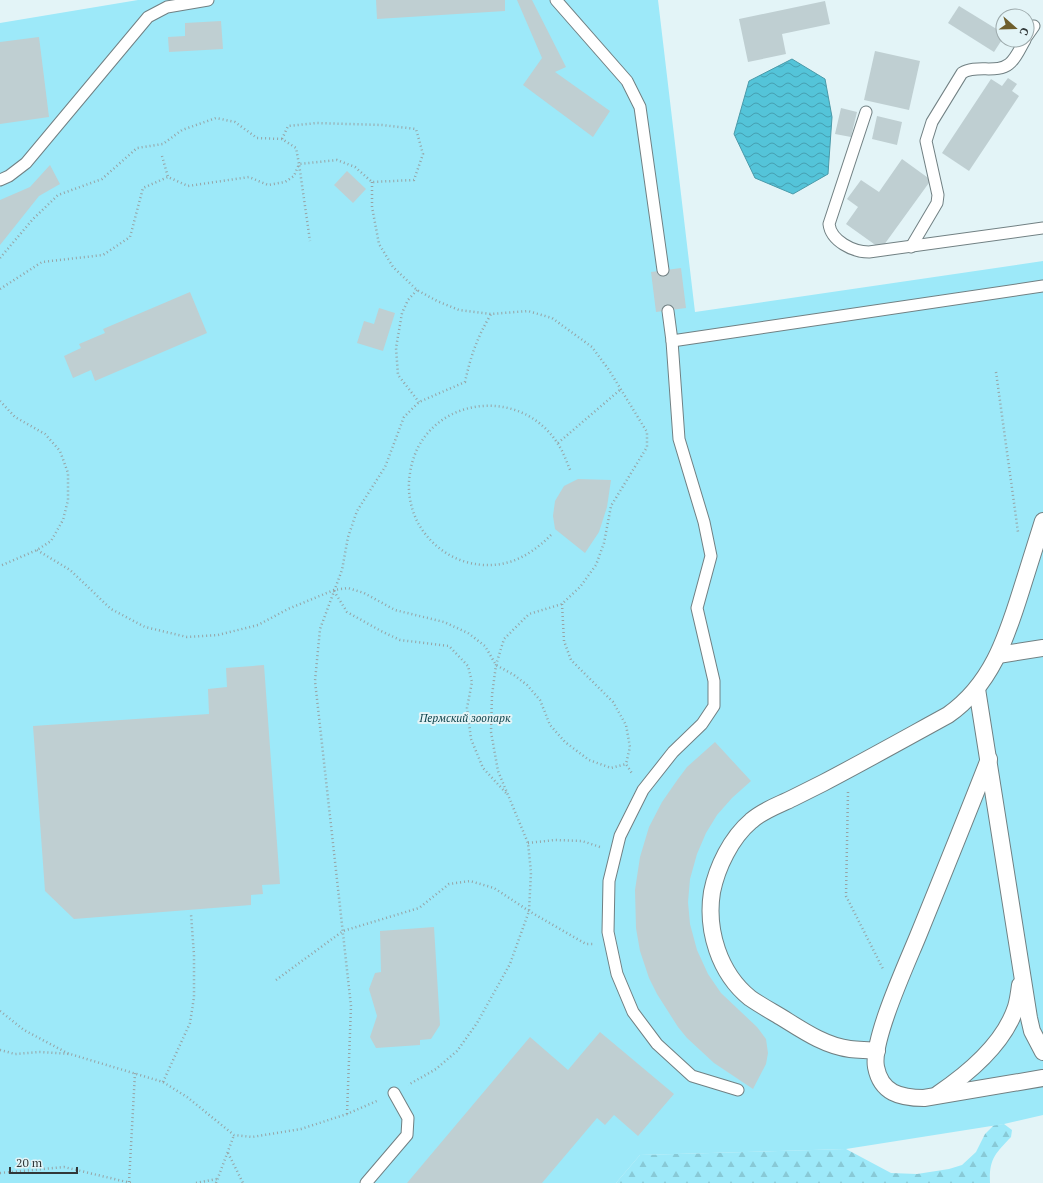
<svg xmlns="http://www.w3.org/2000/svg" width="1043" height="1183" viewBox="0 0 1043 1183" font-family="'PT Serif',serif">
	<style>
		.forest { fill: url(#forest-firs) }
		.green { fill: #9de9f9 }
		.water { fill: url(#water-waves); stroke: #4a9aa9 }
		.building { fill: #bfcfd2 }
		.lines { fill: none; stroke-linecap: round; stroke-linejoin: round }
		.service-casing { stroke: #718083; stroke-width: 13 }
		.pedestrian-casing { stroke: #718083; stroke-width: 18 }
		.path { stroke: #96a3a5; stroke-width: 2.5; stroke-dasharray: 1 3; stroke-linecap: butt }
		.service { stroke: #fff; stroke-width: 11 }
		.pedestrian { stroke: #fff; stroke-width: 16 }
		.labels { text-anchor: middle; stroke-width: 4; stroke-linejoin: round; paint-order: stroke }
		.park-label { font-size: 11px; font-style: italic; fill: #0f434c; stroke: #e3f4f7 }
	</style>
	<defs>
		<pattern id="forest-firs" width="22" height="20" patternUnits="userSpaceOnUse"><rect width="22" height="20" fill="#9de9f9"/><path d="M5 1l3.5 6h-7zM16 11l3.5 6h-7z" fill="#88c9d6"/></pattern>
		<pattern id="water-waves" width="16" height="10" patternUnits="userSpaceOnUse"><rect width="16" height="10" fill="#54c4d9"/><path d="M0 5q4-4 8 0t8 0" fill="none" stroke="#46a0b1"/></pattern>
	</defs>
	<rect width="100%" height="100%" fill="#e3f4f7"/>
	<path class="forest" d="M1004,1124L1012,1130L1011,1137C995,1154 989,1159 990,1183H616L640,1155L846,1149L891,1173L917,1174L949,1169L962,1165L976,1152L985,1134L994,1125Z"/>
	<polygon class="green" points="138,0 658,0 695,312 1043,261 1043,1115 1004,1124 846,1149 640,1155 616,1183 0,1183 0,23"/>
	<polygon class="water" points="792,59 825,79 832,117 828,174 793,194 755,178 734,134 749,81"/>
	<g class="building">
		<polygon points="376,0 505,0 505,11 377,19"/>
		<polygon points="517,0 532,0 566,67 555,72 610,111 593,137 523,85 542,58"/>
		<polygon points="825,1 830,24 782,34 786,54 748,62 739,19"/>
		<polygon points="959,6 1003,33 1003,38 994,52 948,23"/>
		<polygon points="221,21 223,49 169,52 168,37 185,36 185,23"/>
		<polygon points="39,37 49,117 0,124 0,42"/>
		<polygon points="875,51 920,61 909,110 864,100"/>
		<polygon points="1008,78 1017,84 1012,91 1019,96 969,171 942,153 991,79 1002,86"/>
		<polygon points="841,108 857,112 851,137 835,134"/>
		<polygon points="877,116 902,122 897,145 872,139"/>
		<polygon points="902,159 931,180 881,249 846,224 858,207 847,199 861,180 879,192"/>
		<polygon points="50,165 60,184 39,196 0,245 0,200 30,187"/>
		<polygon points="347,171 366,189 353,203 334,185"/>
		<polygon points="681,268 686,308 656,312 651,272"/>
		<polygon points="190,292 207,333 95,381 91,370 73,378 64,356 81,348 79,344 105,333 103,329"/>
		<polygon points="379,308 395,313 383,351 357,343 364,321 374,324"/>
		<polygon points="578,479 611,480 607,507 599,532 585,553 555,529 553,516 555,501 564,486"/>
		<polygon points="264,665 280,884 262,885 263,894 251,895 251,905 74,919 45,891 33,726 209,714 208,689 227,687 226,668"/>
		<polygon points="715,742 751,781 732,798 717,815 706,833 697,854 690,879 688,902 690,924 697,950 708,974 721,993 757,1027 766,1039 768,1053 766,1064 753,1089 714,1063 687,1038 678,1027 657,994 649,978 640,951 636,928 635,890 640,857 649,827 662,802 678,779 687,767"/>
		<polygon points="434,927 440,1025 431,1039 420,1040 420,1045 376,1048 370,1037 377,1016 369,989 375,973 381,972 380,931"/>
		<polygon points="600,1032 674,1094 638,1136 614,1115 605,1125 597,1118 542,1183 407,1183 530,1037 568,1070"/>
	</g>
	<g class="lines">
		<g class="service-casing">
			<g id="service">
				<polyline points="556,0 627,81 640,107 663,270"/>
				<polyline points="1027,36 1034,26"/>
				<path d="M866,112L829,224C831,241 853,252 869,252L1043,228"/>
				<polyline points="0,180 9,176 26,163 148,17 167,7 208,0"/>
				<path d="M911,247L937,203L938,195L926,141L932,122L962,73C976,64 997,74 1009,64C1016,59 1020,48 1025,40"/>
				<polyline points="668,311 672,341 679,439 704,522 711,556 697,608 714,681 714,706 702,724 673,752 643,790 620,836 609,881 608,932 617,974 633,1012 657,1044 692,1076 738,1090"/>
				<polyline points="672,341 1043,286"/>
				<polyline points="366,1183 407,1135 408,1118 394,1093"/>
			</g>
		</g>
		<g class="pedestrian-casing">
			<g id="pedestrian">
				<polyline points="998,655 1043,648"/>
				<polyline points="977,689 1029,1018 1032,1031 1043,1052"/>
				<path d="M989,759C966,818 942,877 918,936C907,963 871,1041 876,1067C881,1093 900,1098 924,1098L1043,1078"/>
				<path d="M877,1051C868,1050 859,1050 850,1049C825,1046 802,1030 781,1017C771,1011 760,1005 750,998C719,973 706,930 712,892C717,867 731,838 751,821C763,810 779,805 793,798C803,793 813,788 823,783C865,761 906,738 948,715C991,685 1006,639 1021,591C1028,568 1036,544 1043,521"/>
				<path d="M938,1094C969,1073 1004,1044 1016,1007C1018,1000 1019,993 1020,985"/>
			</g>
		</g>
		<g class="path">
			<polyline points="282,139 288,126 317,123 382,125 416,129 423,154 414,180 372,182 355,167 337,160 299,164 310,241"/>
			<polyline points="372,182 372,207 379,244 393,267 417,290 437,301 459,310 491,314 528,311 552,318 592,347 609,370 647,432 647,447 611,506 604,543 596,565 580,587 562,604 529,614 504,639 496,665 492,695 491,732 498,771 528,843 531,872 529,911 510,964 477,1023 457,1051 436,1069 408,1085"/>
			<polyline points="0,258 33,219 58,195 102,179 137,148 163,144 182,130 216,118 235,122 257,138 282,139 296,148 299,164 294,176 285,182 268,185 249,177 188,186 168,177 162,156"/>
			<polyline points="0,289 42,262 103,255 130,237 143,188 168,177"/>
			<polyline points="417,290 408,300 402,313 396,348 398,375 419,402"/>
			<polyline points="996,372 1018,532"/>
			<polyline points="0,401 15,417 45,434 60,451 68,473 68,500 63,520 51,541 37,550 0,566"/>
			<polyline points="558,443 621,389"/>
			<path d="M551,535C526,560 500,571 466,562C445,556 428,541 418,523C410,507 407,490 410,473C421,398 519,382 558,444C564,453 567,463 571,472"/>
			<polyline points="37,550 70,570 111,609 145,627 187,637 218,635 258,625 288,609 334,590 348,588 364,593 395,610 444,622 468,633 485,646 496,665 514,675 527,685 540,700 550,725 565,742 589,760 611,768 626,764"/>
			<polyline points="334,591 347,612 381,631 400,640 449,646 468,666 472,682 467,708 471,739 483,768 507,794"/>
			<polyline points="562,604 564,641 571,660 613,702 626,725 630,747 626,764 633,775"/>
			<polyline points="848,792 846,896 883,969"/>
			<polyline points="528,843 555,840 582,841 600,847"/>
			<polyline points="276,980 343,931 419,908 449,884 470,881 494,888 529,911 586,944 593,944"/>
			<polyline points="0,1011 24,1030 69,1054"/>
			<polyline points="0,1050 15,1054 40,1052 70,1054 163,1082 187,1097 234,1135 252,1137 301,1129 347,1114 379,1100"/>
			<polyline points="163,1082 190,1023 194,997 194,955 191,914"/>
			<path d="M347,1114L351,1006L315,681L320,629L342,570L348,537L357,511L385,467L404,417L419,402L465,382C471,355 477,338 491,314"/>
			<polyline points="228,1153 243,1183"/>
			<polyline points="0,1173 64,1167 131,1183"/>
			<polyline points="129,1182 135,1073"/>
			<polyline points="196,1183 217,1179"/>
			<polyline points="216,1183 234,1135"/>
		</g>
		<use href="#service" class="service"/>
		<use href="#pedestrian" class="pedestrian"/>
	</g>
	<g class="labels">
		<g class="park-label">
			<text x="465" y="722">Пермский зоопарк</text>
		</g>
	</g>
	<g transform="translate(1015 28) rotate(110)"><circle r="19" fill="#e3f4f7" stroke="#9ca9ab"/>
	<path d="M0-3L7 15L0 10L-7 15Z" fill="#6e5e2c"/>
	<text y="-6" font-size="11" font-weight="bold" text-anchor="middle" fill="#313839">С</text>
	</g>
	<path d="M10 1167v6h67v-6" fill="none" stroke="#313839" stroke-width="2"/>
	<text x="16" y="1167" font-size="12" fill="#313839" stroke="#e3f4f7" stroke-width="3" paint-order="stroke">20 m</text>
</svg>
